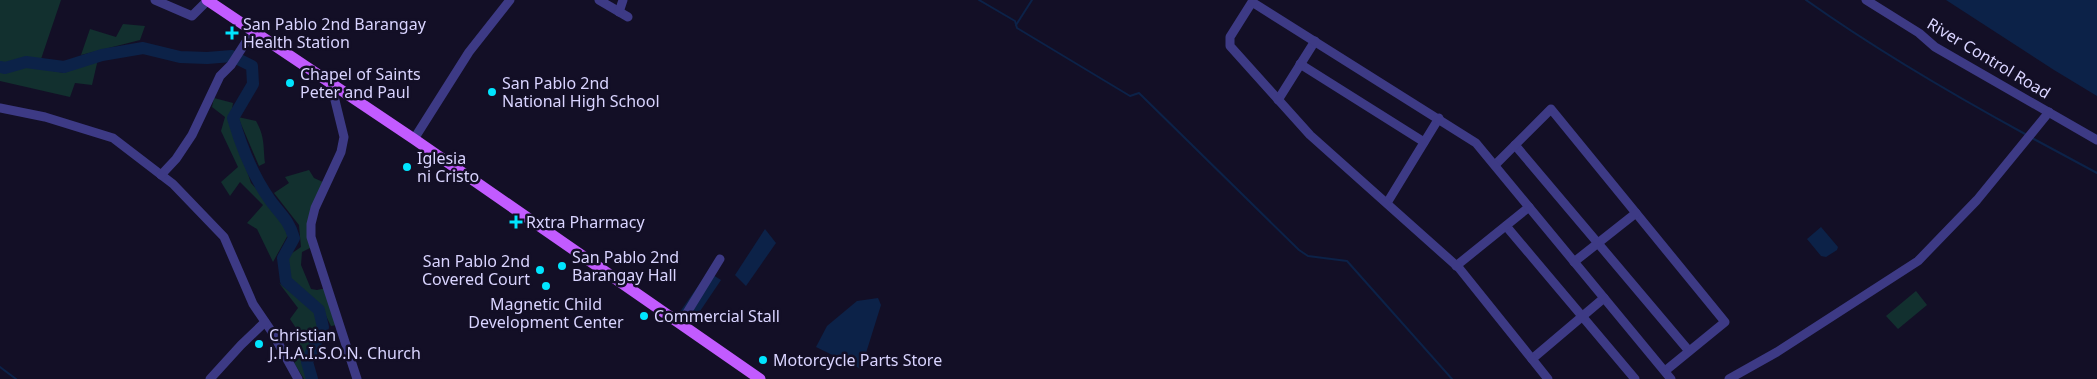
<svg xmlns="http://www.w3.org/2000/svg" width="2097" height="379" viewBox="0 0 2097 379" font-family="'Noto Sans',sans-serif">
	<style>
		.green { fill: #12302f }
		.water { fill: #0c2248 }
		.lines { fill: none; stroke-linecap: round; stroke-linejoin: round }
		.stream { stroke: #0c2248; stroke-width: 2 }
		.river { stroke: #0c2248; stroke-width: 12 }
		.minor { stroke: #3d3a85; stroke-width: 9 }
		.major { stroke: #c25bff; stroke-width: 11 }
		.poi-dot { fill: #00e5ff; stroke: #130f26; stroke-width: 2 }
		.labels { text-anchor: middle; stroke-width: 5; stroke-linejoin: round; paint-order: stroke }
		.poi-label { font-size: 16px; fill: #d9d4ff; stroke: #130f26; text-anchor: start }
		.street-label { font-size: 16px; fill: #d9d4ff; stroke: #130f26 }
	</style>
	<rect width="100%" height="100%" fill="#130f26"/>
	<g class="green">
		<polygon points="0,0 61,0 41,59 27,59 0,64"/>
		<polygon points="123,24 145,26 140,40 81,55 90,29 116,37"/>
		<polygon points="98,59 92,85 75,83 70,97 0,81 0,72 26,66 64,73"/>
		<polygon points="214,98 233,103 230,121 251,183 271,205 274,213 286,225 289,233 273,262 257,229 247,223 263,205 240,182 230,196 221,182 238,167 221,131 225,117 212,107"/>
		<path d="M238,117L256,121C265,137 263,145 265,163L259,166Z"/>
		<polygon points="309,170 314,178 325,183 314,207 312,247 302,252 301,265 311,289 317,290 326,288 337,325 331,326 322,308 289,281 285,258 301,247 299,225 274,193 289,183 285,177"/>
		<polygon points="279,283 315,312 318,328 303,365 307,379 304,379 294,363 300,357 300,334 290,319 298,308"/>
		<polygon points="1916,291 1927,305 1898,329 1886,316"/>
	</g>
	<g class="water">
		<polygon points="1946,0 2097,0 2097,96 2054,70"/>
		<polygon points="1821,227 1838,247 1837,250 1826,257 1821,256 1807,239"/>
		<polygon points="765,229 776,243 746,286 735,275"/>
		<polygon points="708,272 721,280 690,326 677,316"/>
		<polygon points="878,298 881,305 861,369 816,347 827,326 857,301"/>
	</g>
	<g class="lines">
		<g class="stream">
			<polyline points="979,0 1015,21 1017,28 1130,96 1139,93 1299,250 1308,256 1347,261 1452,379"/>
			<path d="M1806,0C1875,49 1950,93 2025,134"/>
			<polyline points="1016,25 1032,0"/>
			<polyline points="2032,138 2097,173"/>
			<polyline points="0,367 16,379"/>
		</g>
		<path class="river" d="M0,67L5,68L26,62L64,67L102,55L143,48L180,57L207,58L232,56L252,66L253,84L233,118C241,146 253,176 270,200C280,214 289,220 294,238L283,258L286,281L319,310L323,327L307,362L312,379"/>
		<g class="minor">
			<polyline points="155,0 192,16 208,0"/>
			<polyline points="599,0 628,17"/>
			<polyline points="1866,0 1919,33 1935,47 2097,140"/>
			<polyline points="619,12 623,0"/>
			<polyline points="1300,64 1424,142"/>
			<polyline points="331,84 344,137 341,152 315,208 311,224 311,237 357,379"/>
			<polyline points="1278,100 1315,41"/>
			<polyline points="0,108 45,117 113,138 173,184 224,237 253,304 272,332 298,379"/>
			<polyline points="414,139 469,52 510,0"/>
			<polyline points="1515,145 1689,351"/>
			<polyline points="1495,165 1551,109 1725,322 1665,371"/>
			<polyline points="161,175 176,159 192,135 220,76 231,65 253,31"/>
			<polyline points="1387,203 1439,118"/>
			<polyline points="1506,226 1635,379"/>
			<polyline points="1574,262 1636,213"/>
			<polyline points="1456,266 1529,207"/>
			<polyline points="680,324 720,259"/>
			<polyline points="1532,359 1604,298"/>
			<polyline points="210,379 241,345 265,322"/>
			<polyline points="1548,379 1459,268 1310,135 1230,46 1230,37 1252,2 1476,143 1671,379"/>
			<polyline points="1729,379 1777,352 1918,261 1977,200 2049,112"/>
		</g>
		<polyline class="major" points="207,0 414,139 760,379"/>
	</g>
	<g class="poi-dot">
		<path d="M229.5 25.5h5v5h5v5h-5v5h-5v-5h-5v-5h5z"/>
		<circle cx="290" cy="83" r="5"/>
		<circle cx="492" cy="92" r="5"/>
		<circle cx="407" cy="167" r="5"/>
		<path d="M513.5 214.5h5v5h5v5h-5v5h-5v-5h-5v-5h5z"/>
		<circle cx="562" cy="266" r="5"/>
		<circle cx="540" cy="270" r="5"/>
		<circle cx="546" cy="286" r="5"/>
		<circle cx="644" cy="316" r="5"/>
		<circle cx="259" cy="344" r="5"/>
		<circle cx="763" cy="360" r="5"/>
	</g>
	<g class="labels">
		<g class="poi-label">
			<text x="243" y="30">San Pablo 2nd Barangay<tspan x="243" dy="18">Health Station</tspan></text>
			<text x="300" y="80">Chapel of Saints<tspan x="300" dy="18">Peter and Paul</tspan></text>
			<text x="502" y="89">San Pablo 2nd<tspan x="502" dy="18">National High School</tspan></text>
			<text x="417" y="164">Iglesia<tspan x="417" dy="18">ni Cristo</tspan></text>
			<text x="526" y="228">Rxtra Pharmacy</text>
			<text x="572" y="263">San Pablo 2nd<tspan x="572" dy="18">Barangay Hall</tspan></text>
			<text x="530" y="267" text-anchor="end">San Pablo 2nd<tspan x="530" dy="18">Covered Court</tspan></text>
			<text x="546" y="310" text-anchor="middle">Magnetic Child<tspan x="546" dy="18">Development Center</tspan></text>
			<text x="654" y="322">Commercial Stall</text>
			<text x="269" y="341">Christian<tspan x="269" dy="18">J.H.A.I.S.O.N. Church</tspan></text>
			<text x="773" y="366">Motorcycle Parts Store</text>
		</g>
		<g class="street-label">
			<text transform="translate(1989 58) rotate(31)" y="6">River Control Road</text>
		</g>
	</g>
</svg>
